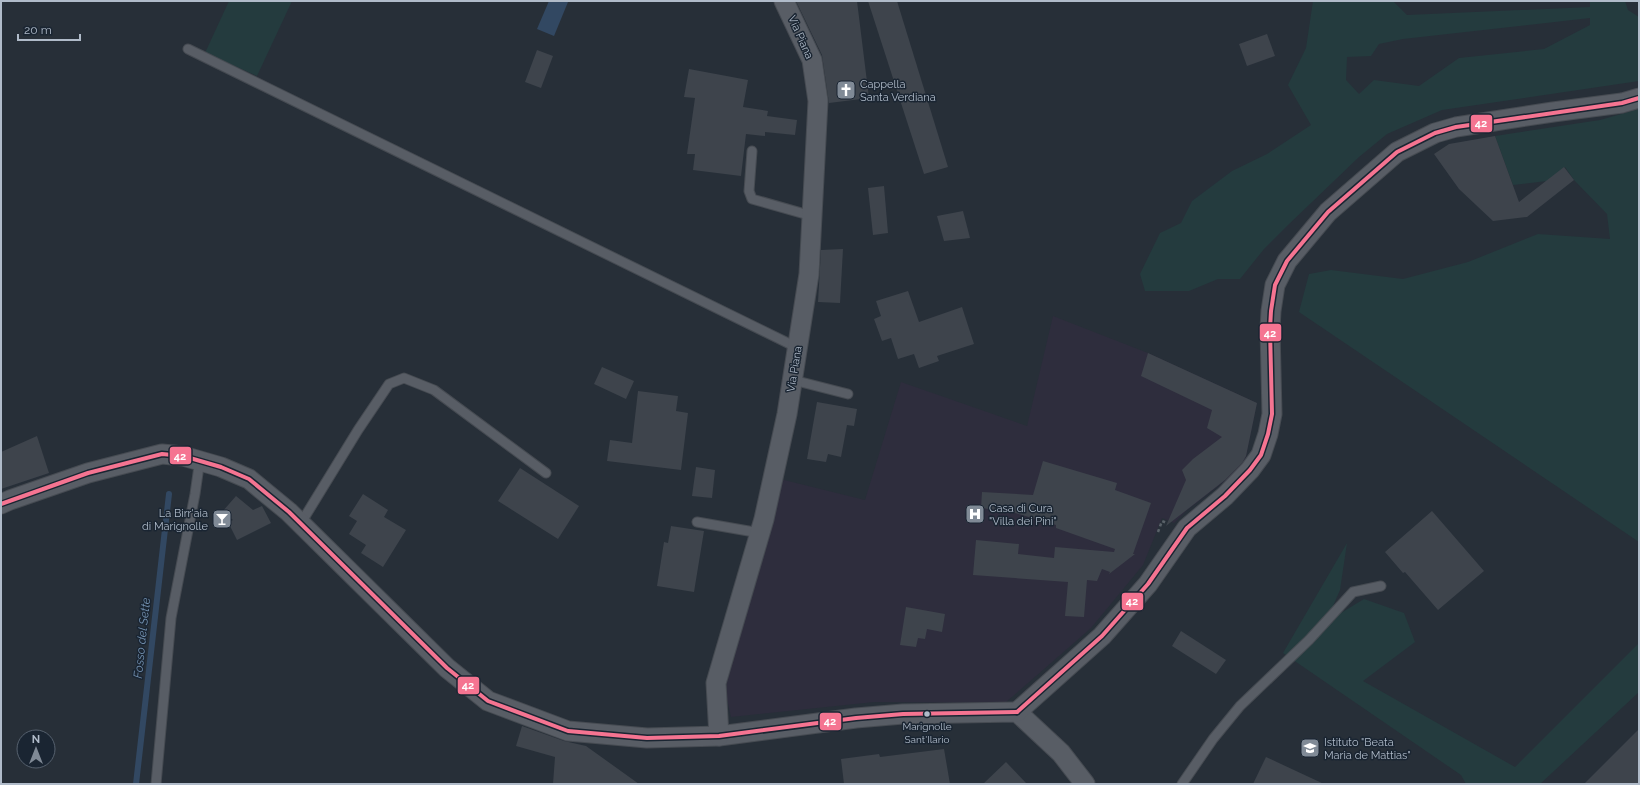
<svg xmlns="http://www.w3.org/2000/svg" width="1640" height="785" viewBox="0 0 1640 785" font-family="Raleway,sans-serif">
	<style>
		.medical { fill: #2e2d3d }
		.green { fill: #243b3e; fill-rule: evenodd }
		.water { fill: #324862 }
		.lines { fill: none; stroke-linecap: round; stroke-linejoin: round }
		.stream { stroke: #324862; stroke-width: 6 }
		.building { fill: #3e444c }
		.lane-casing { stroke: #464b52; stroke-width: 11 }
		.street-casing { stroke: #464b52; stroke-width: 21 }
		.path { stroke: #5a6269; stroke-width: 2.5; stroke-dasharray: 3 3; stroke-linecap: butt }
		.lane { stroke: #585d65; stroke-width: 9 }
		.street { stroke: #585d65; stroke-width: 19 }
		.bus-1-casing { stroke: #1a2532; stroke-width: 7 }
		.bus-1 { stroke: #f57491; stroke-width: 4 }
		.bus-dot { fill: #b0bbc9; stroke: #1a2532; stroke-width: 1.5 }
		.labels { text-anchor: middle; stroke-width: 3; stroke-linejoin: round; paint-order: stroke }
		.bus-label { font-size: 10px; fill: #b0bbc9; stroke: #1a2532 }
		.street-label { font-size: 11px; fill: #b0bbc9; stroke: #1a2532 }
		.poi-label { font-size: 11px; fill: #b0bbc9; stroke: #1a2532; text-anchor: start }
		.water-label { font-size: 12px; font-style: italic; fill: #7593b3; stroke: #1a2532 }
		.line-badge { stroke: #1a2532; stroke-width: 1.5 }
		.badge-label { font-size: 11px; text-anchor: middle; font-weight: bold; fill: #fff }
	</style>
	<rect width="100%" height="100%" fill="#272f38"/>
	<polygon class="medical" points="1053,316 1148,353 1257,403 1246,457 1240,469 1186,511 1174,523 1162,518 1143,565 1091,628 1005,703 874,702 731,717 725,691 776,478 865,500 901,382 1027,426"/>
	<g class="green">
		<polygon points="229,1 292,1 257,76 205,53"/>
		<path d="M1313,1H1393L1407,15L1590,7V1H1625L1628,10L1639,17V81L1442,110L1387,134L1359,157L1288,225L1264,249L1240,279H1218L1189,291H1145L1140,274L1160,233L1181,223L1192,201L1232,171L1267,154L1311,125L1288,85L1306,48ZM1590,18V25L1544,49L1459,58L1419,86L1374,80L1359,94L1346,80L1347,57L1371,56L1379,44L1403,39Z"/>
		<polygon points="1639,109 1639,542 1299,312 1309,274 1331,270 1403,279 1468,262 1538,234 1610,239 1607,214 1574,180 1565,167 1547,181 1513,185 1495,136 1600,120"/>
		<polygon points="1347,543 1340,590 1326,622 1364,599 1404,613 1415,642 1363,681 1515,767 1639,643 1639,692 1540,784 1466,784 1461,775 1283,653"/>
	</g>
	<polygon class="water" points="549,1 568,2 554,36 537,29"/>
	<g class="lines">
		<polyline class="stream" points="136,784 169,494"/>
	</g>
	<g class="building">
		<polygon points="796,1 857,1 869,98 829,103 822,55"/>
		<polygon points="868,1 897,1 948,167 924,174"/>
		<polygon points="1267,34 1275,56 1247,66 1239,44"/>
		<polygon points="537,50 553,56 541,88 525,82"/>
		<polygon points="689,69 748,80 743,107 768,111 767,116 797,120 795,135 765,132 765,136 746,134 741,176 693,170 695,154 687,154 695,98 684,97"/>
		<polygon points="1495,136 1519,202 1564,167 1574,180 1527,217 1493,221 1459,189 1434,154 1449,144"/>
		<polygon points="884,186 888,233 873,235 868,188"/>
		<polygon points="963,211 970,238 944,241 937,216"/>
		<polygon points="843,249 840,303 818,302 821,250"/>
		<polygon points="908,291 919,322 962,307 974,344 937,356 939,361 919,368 914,354 898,359 891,338 882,341 874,319 881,316 876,301"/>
		<polygon points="1148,353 1257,403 1246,456 1242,463 1225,480 1166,526 1186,480 1182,470 1193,459 1222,437 1207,428 1212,410 1141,376"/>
		<polygon points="602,367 634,381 626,399 594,384"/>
		<polygon points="638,391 678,396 676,411 688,413 681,470 607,461 610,440 632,443"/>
		<polygon points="817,402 857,409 854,426 847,425 841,457 828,454 826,462 807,459"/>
		<polygon points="37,436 49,473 1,489 1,452"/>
		<polygon points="1043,461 1117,483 1115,490 1151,503 1133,554 1135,554 1109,574 1110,572 1102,569 1097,581 1087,580 1084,617 1065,616 1068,582 973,575 976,540 1019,544 1018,554 1054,558 1055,547 1114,552 1115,549 1056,528 1056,525 1012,512 981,508 982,492 1033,495"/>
		<polygon points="696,467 715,470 712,498 692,496"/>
		<polygon points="520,468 579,506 558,539 498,501"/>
		<polygon points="363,494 388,510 384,517 406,530 383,567 361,553 366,545 349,534 357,521 349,516"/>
		<polygon points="236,496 253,510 262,506 271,523 237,540 228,522 233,520 222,512"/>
		<polygon points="1432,511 1484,571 1438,610 1405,572 1403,573 1385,552"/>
		<polygon points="671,526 704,531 694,592 657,586 664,542 668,543"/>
		<polygon points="906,607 945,614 942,632 927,629 925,639 918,638 916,647 900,645"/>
		<polygon points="1181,631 1226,660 1216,674 1172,646"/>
		<polygon points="522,726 564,741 586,746 639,784 553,784 555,757 516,746"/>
		<polygon points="1639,729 1639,784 1584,784"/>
		<polygon points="944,749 950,784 844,784 841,759 879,754 880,757"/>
		<polygon points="1266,757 1324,784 1253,784"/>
		<polygon points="1006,762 1027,784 983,784"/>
	</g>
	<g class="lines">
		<g class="lane-casing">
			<g id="lane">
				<polyline points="188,49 798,348"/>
				<polyline points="752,151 749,191 752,199 812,216"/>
				<polyline points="793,380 848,394"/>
				<polyline points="697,522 760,533"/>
				<polyline points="301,523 358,430 389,384 404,378 434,390 546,473"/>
				<polyline points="156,784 171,618 195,494 200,459"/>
				<polyline points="1182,784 1213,739 1240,706 1309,640 1353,592 1381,586"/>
			</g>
		</g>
		<g class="street-casing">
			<g id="street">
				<polyline points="1,504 10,500 88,473 162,454 183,456 221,467 249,479 289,512 447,668 488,701 568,731 647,738 719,736 856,718 903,714 1017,712 1061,753 1085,784"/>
				<polyline points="1017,712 1102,636 1148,584 1187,528 1225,496 1250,470 1261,455 1268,434 1272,414 1270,329 1271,311 1275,285 1287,261 1328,212 1397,152 1435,133 1456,127 1553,112 1622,103 1639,98"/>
				<polyline points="719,736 716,683 764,519 787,414 809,274 818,101 812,60 784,1"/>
			</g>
		</g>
		<polyline class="path" points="1158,532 1162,521 1167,523"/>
		<use href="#lane" class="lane"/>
		<use href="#street" class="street"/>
		<g class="bus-1-casing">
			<g id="bus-1">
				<polyline points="1,504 88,473 162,454 183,456 221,467 249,479 289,512 447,668 488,701 568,731 647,738 719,736 856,718 903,714 1017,712"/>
				<polyline points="1017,712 1102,636 1148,584 1187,528 1225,496 1250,470 1261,455 1268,434 1272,414 1270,329 1271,311 1275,285 1287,261 1328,212 1397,152 1435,133 1456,127 1622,103 1639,98"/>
			</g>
		</g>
		<use href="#bus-1" class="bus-1"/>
	</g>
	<defs>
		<g id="church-square" transform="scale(1)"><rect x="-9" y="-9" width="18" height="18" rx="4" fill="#808a96" stroke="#1a2532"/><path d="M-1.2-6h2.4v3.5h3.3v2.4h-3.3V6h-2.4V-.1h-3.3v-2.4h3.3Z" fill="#fff"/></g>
		<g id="hospital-square" transform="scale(1)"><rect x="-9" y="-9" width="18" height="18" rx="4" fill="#808a96" stroke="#1a2532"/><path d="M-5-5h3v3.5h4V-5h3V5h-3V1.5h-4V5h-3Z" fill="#fff"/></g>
		<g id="bar-square" transform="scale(1)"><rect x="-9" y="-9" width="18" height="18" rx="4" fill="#808a96" stroke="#1a2532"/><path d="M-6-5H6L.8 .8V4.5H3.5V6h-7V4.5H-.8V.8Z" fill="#fff"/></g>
		<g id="school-square" transform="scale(1)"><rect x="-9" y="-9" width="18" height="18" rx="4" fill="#808a96" stroke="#1a2532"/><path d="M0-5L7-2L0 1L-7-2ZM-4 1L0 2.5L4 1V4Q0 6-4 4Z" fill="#fff"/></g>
	</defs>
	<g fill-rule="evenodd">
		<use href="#church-square" x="846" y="90"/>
		<use href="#hospital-square" x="975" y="514"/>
		<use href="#bar-square" x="222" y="519"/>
		<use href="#school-square" x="1310" y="748"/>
	</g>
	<circle class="bus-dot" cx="927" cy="714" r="3.5"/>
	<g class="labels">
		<g class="bus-label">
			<text x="927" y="730">Marignolle<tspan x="927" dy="13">Sant'Ilario</tspan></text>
		</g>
		<g class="street-label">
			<text transform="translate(801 37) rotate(66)" y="4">Via Piana</text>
			<text transform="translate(794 369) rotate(-81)" y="4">Via Piana</text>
		</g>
		<g class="poi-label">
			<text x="860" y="88">Cappella<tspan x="860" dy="13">Santa Verdiana</tspan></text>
			<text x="989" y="512">Casa di Cura<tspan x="989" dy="13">"Villa dei Pini"</tspan></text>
			<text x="208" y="517" text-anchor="end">La Birr'aia<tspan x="208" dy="13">di Marignolle</tspan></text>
			<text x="1324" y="746">Istituto "Beata<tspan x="1324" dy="13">Maria de Mattias"</tspan></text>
		</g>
		<g class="water-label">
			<text transform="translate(142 638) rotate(-84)" y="4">Fosso del Sette</text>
		</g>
	</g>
	<g class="line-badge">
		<rect x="1470" y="114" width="23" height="19" rx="4" fill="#f57491"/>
		<rect x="1259" y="323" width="23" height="19" rx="4" fill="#f57491"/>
		<rect x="169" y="446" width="23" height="19" rx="4" fill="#f57491"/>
		<rect x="1121" y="592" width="23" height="19" rx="4" fill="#f57491"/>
		<rect x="457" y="676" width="23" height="19" rx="4" fill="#f57491"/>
		<rect x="819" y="712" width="23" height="19" rx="4" fill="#f57491"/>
	</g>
	<g class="badge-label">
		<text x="1481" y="127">42</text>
		<text x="1270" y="337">42</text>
		<text x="180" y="460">42</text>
		<text x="1132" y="605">42</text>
		<text x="468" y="689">42</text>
		<text x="830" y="725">42</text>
	</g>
	<rect width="1640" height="785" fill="none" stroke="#b0bbc9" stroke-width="4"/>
	<g transform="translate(36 749)"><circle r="19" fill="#1a2532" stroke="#56616e"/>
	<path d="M0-3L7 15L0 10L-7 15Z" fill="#808a96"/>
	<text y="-6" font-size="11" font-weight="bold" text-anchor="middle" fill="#b0bbc9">N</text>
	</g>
	<path d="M18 34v6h62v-6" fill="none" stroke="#b0bbc9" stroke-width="2"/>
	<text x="24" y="34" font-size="12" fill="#b0bbc9" stroke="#1a2532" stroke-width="3" paint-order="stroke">20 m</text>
</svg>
